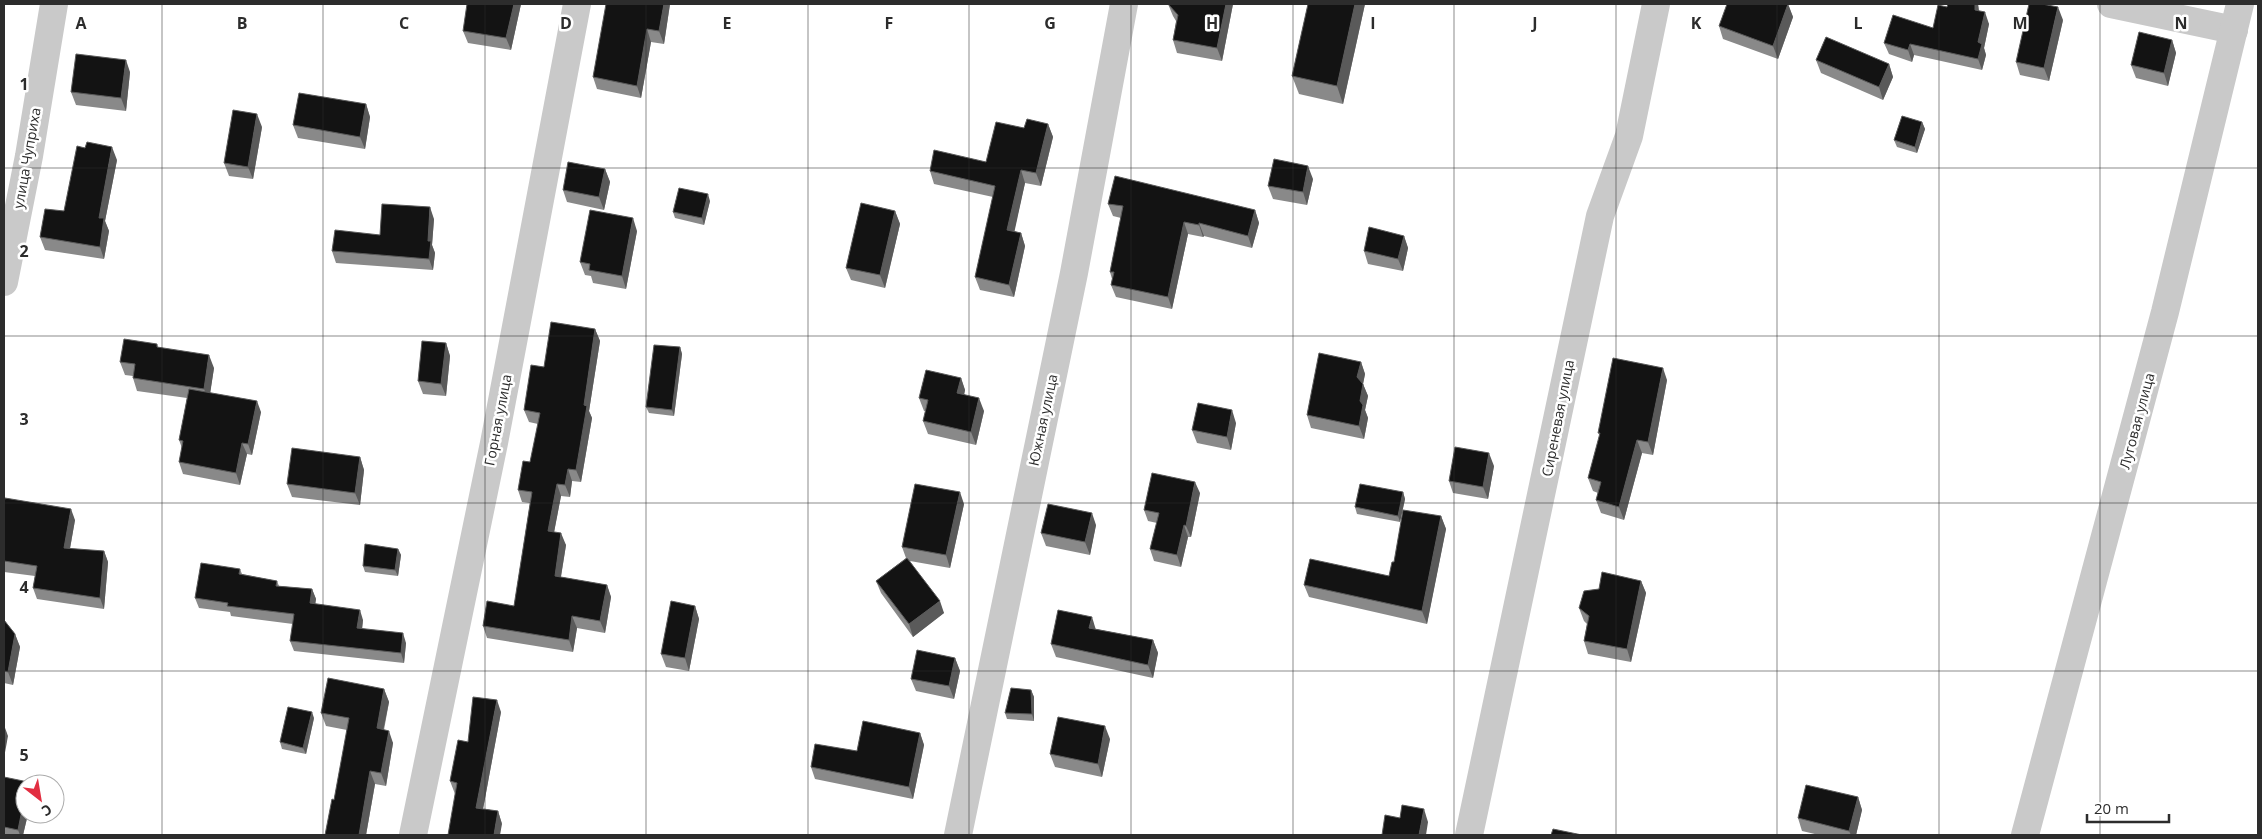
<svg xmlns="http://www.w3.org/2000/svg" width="2262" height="839" viewBox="0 0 2262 839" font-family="'Open Sans',sans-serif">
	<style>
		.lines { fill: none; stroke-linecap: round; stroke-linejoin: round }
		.minor { stroke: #c9c9c9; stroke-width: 28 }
		.wall { fill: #898989 }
		.shaded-wall { fill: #5a5a5a }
		.building { fill: #131313; stroke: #5a5a5a }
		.grid { fill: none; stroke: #2c2c2c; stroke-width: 1; stroke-opacity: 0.55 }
		.labels { text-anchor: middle; stroke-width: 5; stroke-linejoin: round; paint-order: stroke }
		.street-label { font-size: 14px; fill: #2c2c2c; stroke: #fff }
		.grid-label { font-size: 16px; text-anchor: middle; font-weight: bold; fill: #2c2c2c; stroke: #fff; stroke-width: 5; stroke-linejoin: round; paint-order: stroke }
	</style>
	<rect width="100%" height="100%" fill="#fff"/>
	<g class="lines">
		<g class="minor">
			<polyline points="2111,4 2234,30"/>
			<polyline points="4,282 29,156 54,4"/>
			<polyline points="413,835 494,443 577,4"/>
			<polyline points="958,835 1074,273 1124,4"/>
			<polyline points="1469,835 1600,216 1629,136 1656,4"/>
			<polyline points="2025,835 2165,312 2240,4"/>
		</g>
	</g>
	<g class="wall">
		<polygon points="521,4 511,50 468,43 463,31"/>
		<polygon points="670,4 664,44 651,42 641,98 597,89 593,77"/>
		<polygon points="1168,4 1233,4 1222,61 1177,53 1173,40 1176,21 1173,16"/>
		<polygon points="1308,4 1365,4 1343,104 1299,94 1292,76"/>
		<polygon points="1788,4 1793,17 1778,59 1723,39 1719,26"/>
		<polygon points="1948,4 1978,4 1979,11 1989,24 1984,48 1986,55 1982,70 1914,55 1912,62 1889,54 1884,43 1933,28 1947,7"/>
		<polygon points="2063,20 2049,81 2020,75 2016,62"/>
		<polygon points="2172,40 2176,53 2168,86 2136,78 2131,65"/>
		<polygon points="1816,60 1889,64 1893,77 1883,100 1821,73"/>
		<polygon points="130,72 126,111 76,105 71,92"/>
		<polygon points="366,104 370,117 365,149 298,138 293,125"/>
		<polygon points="1922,122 1925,129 1917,153 1897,147 1894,140"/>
		<polygon points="1048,124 1053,137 1041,186 1025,183 1014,231 1021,233 1025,246 1014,297 980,290 975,277 993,197 934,184 930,171 986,162 1024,128"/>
		<polygon points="262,127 253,179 229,176 224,163"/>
		<polygon points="117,160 105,221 109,231 104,259 45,250 40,237 64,211"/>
		<polygon points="605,169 610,182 604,210 567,202 563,190"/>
		<polygon points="1313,179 1307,205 1273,199 1268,186"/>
		<polygon points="710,201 704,225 675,218 673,212"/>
		<polygon points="1108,204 1255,210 1259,223 1252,248 1204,236 1203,237 1188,234 1172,309 1116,297 1111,285 1112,279 1110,272 1121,218 1113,216"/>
		<polygon points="895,211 900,224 885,288 851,280 846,268"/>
		<polygon points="434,219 432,245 435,253 433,270 336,263 332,251 380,235"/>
		<polygon points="637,231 626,289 593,283 591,276 585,275 580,262"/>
		<polygon points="1404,236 1408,248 1403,271 1368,264 1364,251"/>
		<polygon points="595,329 600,341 589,411 592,418 581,482 572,481 570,497 561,496 554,532 566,545 561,577 607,585 611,597 605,633 577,628 573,652 487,638 483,626 514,606 530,503 522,502 518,490 530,462 538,424 529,422 524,410 544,367"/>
		<polygon points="446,343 450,356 446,396 423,394 418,381"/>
		<polygon points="157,344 158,347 214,368 210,393 261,412 252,455 247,454 240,485 183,474 179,462 182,448 179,440 187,398 137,391 133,378 133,376 125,375 120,362"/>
		<polygon points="680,347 682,354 674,416 649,413 646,407"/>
		<polygon points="1361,362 1365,374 1363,384 1368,396 1365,410 1368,418 1364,439 1311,428 1307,415"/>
		<polygon points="961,378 965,390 964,394 984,411 976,445 928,434 923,421 926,411 924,411 919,398"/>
		<polygon points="1667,380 1653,455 1642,453 1624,520 1601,513 1596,500 1598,493 1593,491 1588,478 1600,436 1598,433"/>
		<polygon points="1236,423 1231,450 1197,443 1192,430"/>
		<polygon points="360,457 364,470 360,505 292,497 287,484"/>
		<polygon points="1494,466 1488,499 1453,493 1449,481"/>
		<polygon points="1403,492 1405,499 1400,522 1357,514 1355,507"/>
		<polygon points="1200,493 1191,537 1188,537 1181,567 1154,561 1150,549 1157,523 1148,521 1144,510"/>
		<polygon points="4,503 75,520 70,549 104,551 108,562 104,609 37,599 33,588 35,576 4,572"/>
		<polygon points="964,504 950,568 910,561 944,613 913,637 881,593 876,581 906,558 902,547"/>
		<polygon points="1441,516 1446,529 1427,624 1309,597 1304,585 1389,576 1394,562"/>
		<polygon points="1096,525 1090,555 1046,546 1041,533"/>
		<polygon points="398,549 401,555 398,576 365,572 363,566"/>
		<polygon points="240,569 242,574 277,581 279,586 312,589 316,599 315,604 363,620 362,629 406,643 404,663 294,651 290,641 293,624 231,616 230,612 199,608 195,598"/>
		<polygon points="1641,581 1646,593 1631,662 1588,654 1584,641 1587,624 1584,621 1579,608 1599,589"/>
		<polygon points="695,606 699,619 689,671 666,667 661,654"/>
		<polygon points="4,620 15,634 20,647 13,685 4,683"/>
		<polygon points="1096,629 1153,640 1158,653 1153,678 1056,657 1051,644"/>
		<polygon points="955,658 960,671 954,699 916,691 911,679"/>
		<polygon points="384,689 389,702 384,730 393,743 386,786 375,784 366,835 325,835 334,800 347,730 326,726 321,713"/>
		<polygon points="1031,690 1034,697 1034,721 1007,719 1005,713"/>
		<polygon points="501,712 483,809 498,811 502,824 455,794 450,781 468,742"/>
		<polygon points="314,718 306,754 282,749 280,742"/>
		<polygon points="920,733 924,745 913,799 815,779 811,767 857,751"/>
		<polygon points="1110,739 1102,777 1055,767 1050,754"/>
		<polygon points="4,777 28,814 23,835 4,835"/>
		<polygon points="1858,797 1862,810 1856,835 1819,835 1802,831 1798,818"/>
	</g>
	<g class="shaded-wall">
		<polygon points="514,4 521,4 511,50 506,38"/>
		<polygon points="664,4 670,4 664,44 659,31"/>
		<polygon points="1226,4 1233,4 1222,61 1217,48"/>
		<polygon points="1355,4 1365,4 1343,104 1337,86"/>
		<polygon points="1788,4 1793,17 1778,59 1773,46"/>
		<polygon points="1975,4 1978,4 1980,21 1975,10"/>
		<polygon points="2058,7 2063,20 2049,81 2044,68"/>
		<polygon points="1985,12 1989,24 1984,48 1986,55 1982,70 1978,59 1978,42"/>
		<polygon points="647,29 651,42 641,98 637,86"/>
		<polygon points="2172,40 2176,53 2168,86 2164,73"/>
		<polygon points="1910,44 1914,55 1912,62 1908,50"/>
		<polygon points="126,60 130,72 126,111 121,98"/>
		<polygon points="1889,64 1893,77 1883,100 1879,87"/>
		<polygon points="366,104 370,117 365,149 360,137"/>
		<polygon points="257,114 262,127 253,179 248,167"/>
		<polygon points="1922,122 1925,129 1917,153 1915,147"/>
		<polygon points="1048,124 1053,137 1041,186 1036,173"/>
		<polygon points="112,147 117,160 105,221 109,231 104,259 100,247 99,218"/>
		<polygon points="1308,166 1313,179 1307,205 1303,192"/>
		<polygon points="605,169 610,182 604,210 599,197"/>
		<polygon points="1021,170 1025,183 1012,243 1007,230"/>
		<polygon points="708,194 710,201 704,225 702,218"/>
		<polygon points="430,207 434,219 432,245 435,253 433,270 429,259 428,241"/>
		<polygon points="1255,210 1259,223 1252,248 1248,236"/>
		<polygon points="895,211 900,224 885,288 880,275"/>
		<polygon points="633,218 637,231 626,289 622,276"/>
		<polygon points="1184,222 1188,234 1172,309 1168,297"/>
		<polygon points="1199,223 1204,236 1203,237 1199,225"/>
		<polygon points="1021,233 1025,246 1014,297 1009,285"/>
		<polygon points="1404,236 1408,248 1403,271 1398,259"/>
		<polygon points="595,329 600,341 589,411 592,418 581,482 576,470 584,405"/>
		<polygon points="446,343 450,356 446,396 441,384"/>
		<polygon points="680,347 682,354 674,416 672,410"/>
		<polygon points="209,355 214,368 209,401 204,389"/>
		<polygon points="1361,362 1365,374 1363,384 1368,396 1365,410 1368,418 1364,439 1359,426 1360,401 1357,377"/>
		<polygon points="1663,368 1667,380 1653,455 1648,442"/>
		<polygon points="961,378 965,390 962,406 957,393"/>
		<polygon points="979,398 984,411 976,445 971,432"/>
		<polygon points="257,401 261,412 252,455 248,444"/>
		<polygon points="1232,410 1236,423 1231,450 1227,437"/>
		<polygon points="1637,440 1642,453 1624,520 1619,507"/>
		<polygon points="242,443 247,454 240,485 236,473"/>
		<polygon points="1489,453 1494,466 1488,499 1483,487"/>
		<polygon points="360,457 364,470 360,505 355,493"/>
		<polygon points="568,469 572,481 570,497 565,485"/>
		<polygon points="1195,482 1200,493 1191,537 1186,526"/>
		<polygon points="557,484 561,496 552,543 548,531"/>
		<polygon points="960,492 964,504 950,568 946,555"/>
		<polygon points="1403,492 1405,499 1400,522 1398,516"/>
		<polygon points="71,509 75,520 68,559 64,548"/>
		<polygon points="1092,513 1096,525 1090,555 1085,542"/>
		<polygon points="1441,516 1446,529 1427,624 1422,611"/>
		<polygon points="1184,525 1188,537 1181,567 1177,555"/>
		<polygon points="561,533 566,545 559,588 555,576"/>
		<polygon points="398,549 401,555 398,576 395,570"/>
		<polygon points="104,551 108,562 104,609 100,598"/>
		<polygon points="1641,581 1646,593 1631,662 1627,649"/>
		<polygon points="607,585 611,597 605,633 600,621"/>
		<polygon points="312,589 316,599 314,613 310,603"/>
		<polygon points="940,601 944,613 913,637 909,624"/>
		<polygon points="695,606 699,619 689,671 685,658"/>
		<polygon points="360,610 363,620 361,638 357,628"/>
		<polygon points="572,616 577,628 573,652 569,640"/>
		<polygon points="1092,617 1096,630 1089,628"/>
		<polygon points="403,633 406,643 404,663 401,653"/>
		<polygon points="15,634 20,647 13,685 8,672"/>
		<polygon points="1153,640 1158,653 1153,678 1148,665"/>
		<polygon points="955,658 960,671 954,699 949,686"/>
		<polygon points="384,689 389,702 381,741 377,728"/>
		<polygon points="1031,690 1034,697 1034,721 1032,714"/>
		<polygon points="497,700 501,712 481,820 476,808"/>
		<polygon points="312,712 314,718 306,754 303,748"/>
		<polygon points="4,725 8,736 4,758"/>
		<polygon points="1105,726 1110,739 1102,777 1098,764"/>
		<polygon points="389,731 393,743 386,786 381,773"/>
		<polygon points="920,733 924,745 913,799 909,787"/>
		<polygon points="370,771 375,784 366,835 359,835"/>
		<polygon points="25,795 25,814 28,814 23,835 20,835 18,830"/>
		<polygon points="1858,797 1862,810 1856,835 1851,835 1849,831"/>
		<polygon points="1424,809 1428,822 1426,835 1419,835"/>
		<polygon points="498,811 502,824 500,835 494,835"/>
	</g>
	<g class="building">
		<polygon points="467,4 514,4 506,38 463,31"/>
		<polygon points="606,4 664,4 659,31 647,29 637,86 593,77"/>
		<polygon points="1168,4 1226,4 1217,48 1173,40 1178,15"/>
		<polygon points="1308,4 1355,4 1337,86 1292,76"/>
		<polygon points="1727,4 1788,4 1773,46 1719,26"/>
		<polygon points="1948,4 1975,4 1975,10 1985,12 1978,42 1982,44 1978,59 1910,44 1908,50 1884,43 1893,15 1933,28 1938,5 1947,7"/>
		<polygon points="2029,4 2042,4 2058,7 2044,68 2016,62"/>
		<polygon points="2139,32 2172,40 2164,73 2131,65"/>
		<polygon points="1826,37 1889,64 1879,87 1816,60"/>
		<polygon points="76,54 126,60 121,98 71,92"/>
		<polygon points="299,93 366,104 360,137 293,125"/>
		<polygon points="233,110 257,114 248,167 224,163"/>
		<polygon points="1902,116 1922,122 1915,147 1894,140"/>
		<polygon points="1027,119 1048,124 1036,173 1021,170 1007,230 1021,233 1009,285 975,277 995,186 930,171 934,150 986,162 996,122 1024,128"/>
		<polygon points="87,142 112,147 99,218 104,218 100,247 40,237 45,209 64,211 77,146 85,148"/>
		<polygon points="1274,159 1308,166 1303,192 1268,186"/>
		<polygon points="568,162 605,169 599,197 563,190"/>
		<polygon points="1115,176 1255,210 1248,236 1199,223 1199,225 1184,222 1168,297 1111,285 1114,272 1110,272 1123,206 1108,204"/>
		<polygon points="679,188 708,194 702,218 673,212"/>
		<polygon points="861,203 895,211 880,275 846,268"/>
		<polygon points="382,204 430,207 428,241 431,241 429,259 332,251 335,230 380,235"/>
		<polygon points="590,210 633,218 622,276 589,270 590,264 580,262"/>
		<polygon points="1369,227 1404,236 1398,259 1364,251"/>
		<polygon points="551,322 595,329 584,405 587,406 576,470 568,469 565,485 557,484 548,531 561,533 555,576 607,585 600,621 572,616 569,640 483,626 487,601 514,606 532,492 518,490 523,461 530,462 540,413 524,410 531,365 544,367"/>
		<polygon points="124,339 157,344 157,347 209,355 204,389 133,378 135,364 120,362"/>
		<polygon points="422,341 446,343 441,384 418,381"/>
		<polygon points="654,345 680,347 672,410 646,407"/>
		<polygon points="1319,353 1361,362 1357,377 1363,384 1360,401 1363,405 1359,426 1307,415"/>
		<polygon points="1613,358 1663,368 1648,442 1637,440 1619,507 1596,500 1601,482 1588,478 1600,433 1598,433"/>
		<polygon points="926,370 961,378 957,393 979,398 971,432 923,421 928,400 919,398"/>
		<polygon points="189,389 257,401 248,444 242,443 236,473 179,462 183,441 179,440"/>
		<polygon points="1198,403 1232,410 1227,437 1192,430"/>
		<polygon points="1455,447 1489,453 1483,487 1449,481"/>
		<polygon points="292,448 360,457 355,493 287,484"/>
		<polygon points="1152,473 1195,482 1186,526 1184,525 1177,555 1150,549 1159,513 1144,510"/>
		<polygon points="915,484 960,492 946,555 902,547"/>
		<polygon points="1360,484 1403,492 1398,516 1355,507"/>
		<polygon points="5,498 71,509 64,548 104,551 100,598 33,588 37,566 4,561 4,503"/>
		<polygon points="1048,504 1092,513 1085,542 1041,533"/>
		<polygon points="1403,510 1441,516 1422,611 1304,585 1310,559 1389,576 1392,562 1394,562"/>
		<polygon points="365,544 398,549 395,570 363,566"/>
		<polygon points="907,558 940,601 909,624 876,581"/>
		<polygon points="201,563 240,569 239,574 277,581 276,586 312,589 310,603 360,610 357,628 403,633 401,653 290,641 294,614 227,606 228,603 195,598"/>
		<polygon points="1602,572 1641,581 1627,649 1584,641 1589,616 1579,608 1584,591 1599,589"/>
		<polygon points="671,601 695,606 685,658 661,654"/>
		<polygon points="1058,610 1092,617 1089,628 1153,640 1148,665 1051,644"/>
		<polygon points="4,620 15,634 8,672 4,671"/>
		<polygon points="917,650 955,658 949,686 911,679"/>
		<polygon points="328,678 384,689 377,728 389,731 381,773 370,771 359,835 325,835 332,799 334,800 349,718 321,713"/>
		<polygon points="1011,688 1031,690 1032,714 1005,713"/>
		<polygon points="473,697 497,700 476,808 498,811 494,835 448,835 457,783 450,781 458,740 468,742"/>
		<polygon points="288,707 312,712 303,748 280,742"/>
		<polygon points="1058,717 1105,726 1098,764 1050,754"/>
		<polygon points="863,721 920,733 909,787 811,767 815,744 857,751"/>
		<polygon points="4,777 28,782 27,784 25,784 25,795 18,830 4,827"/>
		<polygon points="1806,785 1858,797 1849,831 1798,818"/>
		<polygon points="1402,805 1424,809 1419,835 1382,835 1385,815 1400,818"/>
		<polygon points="1553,829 1582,835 1551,835"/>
	</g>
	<path class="grid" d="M162,4V835M323,4V835M485,4V835M646,4V835M808,4V835M969,4V835M1131,4V835M1293,4V835M1454,4V835M1616,4V835M1777,4V835M1939,4V835M2100,4V835M4,168H2258M4,336H2258M4,503H2258M4,671H2258"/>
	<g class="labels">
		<g class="street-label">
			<text transform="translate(27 158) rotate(-80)" y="5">улица Чуприха</text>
			<text transform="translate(1558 418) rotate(-79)" y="5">Сиреневая улица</text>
			<text transform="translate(498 420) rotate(-79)" y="5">Горная улица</text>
			<text transform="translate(1043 420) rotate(-78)" y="5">Южная улица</text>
			<text transform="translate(2137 421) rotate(-75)" y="5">Луговая улица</text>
		</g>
	</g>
	<g class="grid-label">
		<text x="81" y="29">A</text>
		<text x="242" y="29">B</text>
		<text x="404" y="29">C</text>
		<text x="566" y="29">D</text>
		<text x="727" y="29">E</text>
		<text x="889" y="29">F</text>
		<text x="1050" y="29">G</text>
		<text x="1212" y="29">H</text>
		<text x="1373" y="29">I</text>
		<text x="1535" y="29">J</text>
		<text x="1696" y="29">K</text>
		<text x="1858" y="29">L</text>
		<text x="2020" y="29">M</text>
		<text x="2181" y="29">N</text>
		<text x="24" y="90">1</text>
		<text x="24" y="257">2</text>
		<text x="24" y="425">3</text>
		<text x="24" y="593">4</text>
		<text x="24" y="761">5</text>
	</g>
	<rect width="2262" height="839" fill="none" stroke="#2c2c2c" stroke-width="10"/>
	<g transform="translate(40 799) rotate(149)"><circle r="24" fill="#ffffff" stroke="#ababab"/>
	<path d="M0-4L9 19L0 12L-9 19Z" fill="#e22e41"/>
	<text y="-8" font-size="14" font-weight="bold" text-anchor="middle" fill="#2c2c2c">С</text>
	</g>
	<path d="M2087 814v8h82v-8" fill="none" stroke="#2c2c2c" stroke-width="2.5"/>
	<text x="2094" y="814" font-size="15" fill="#2c2c2c" stroke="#ffffff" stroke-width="4" paint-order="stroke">20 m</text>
</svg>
